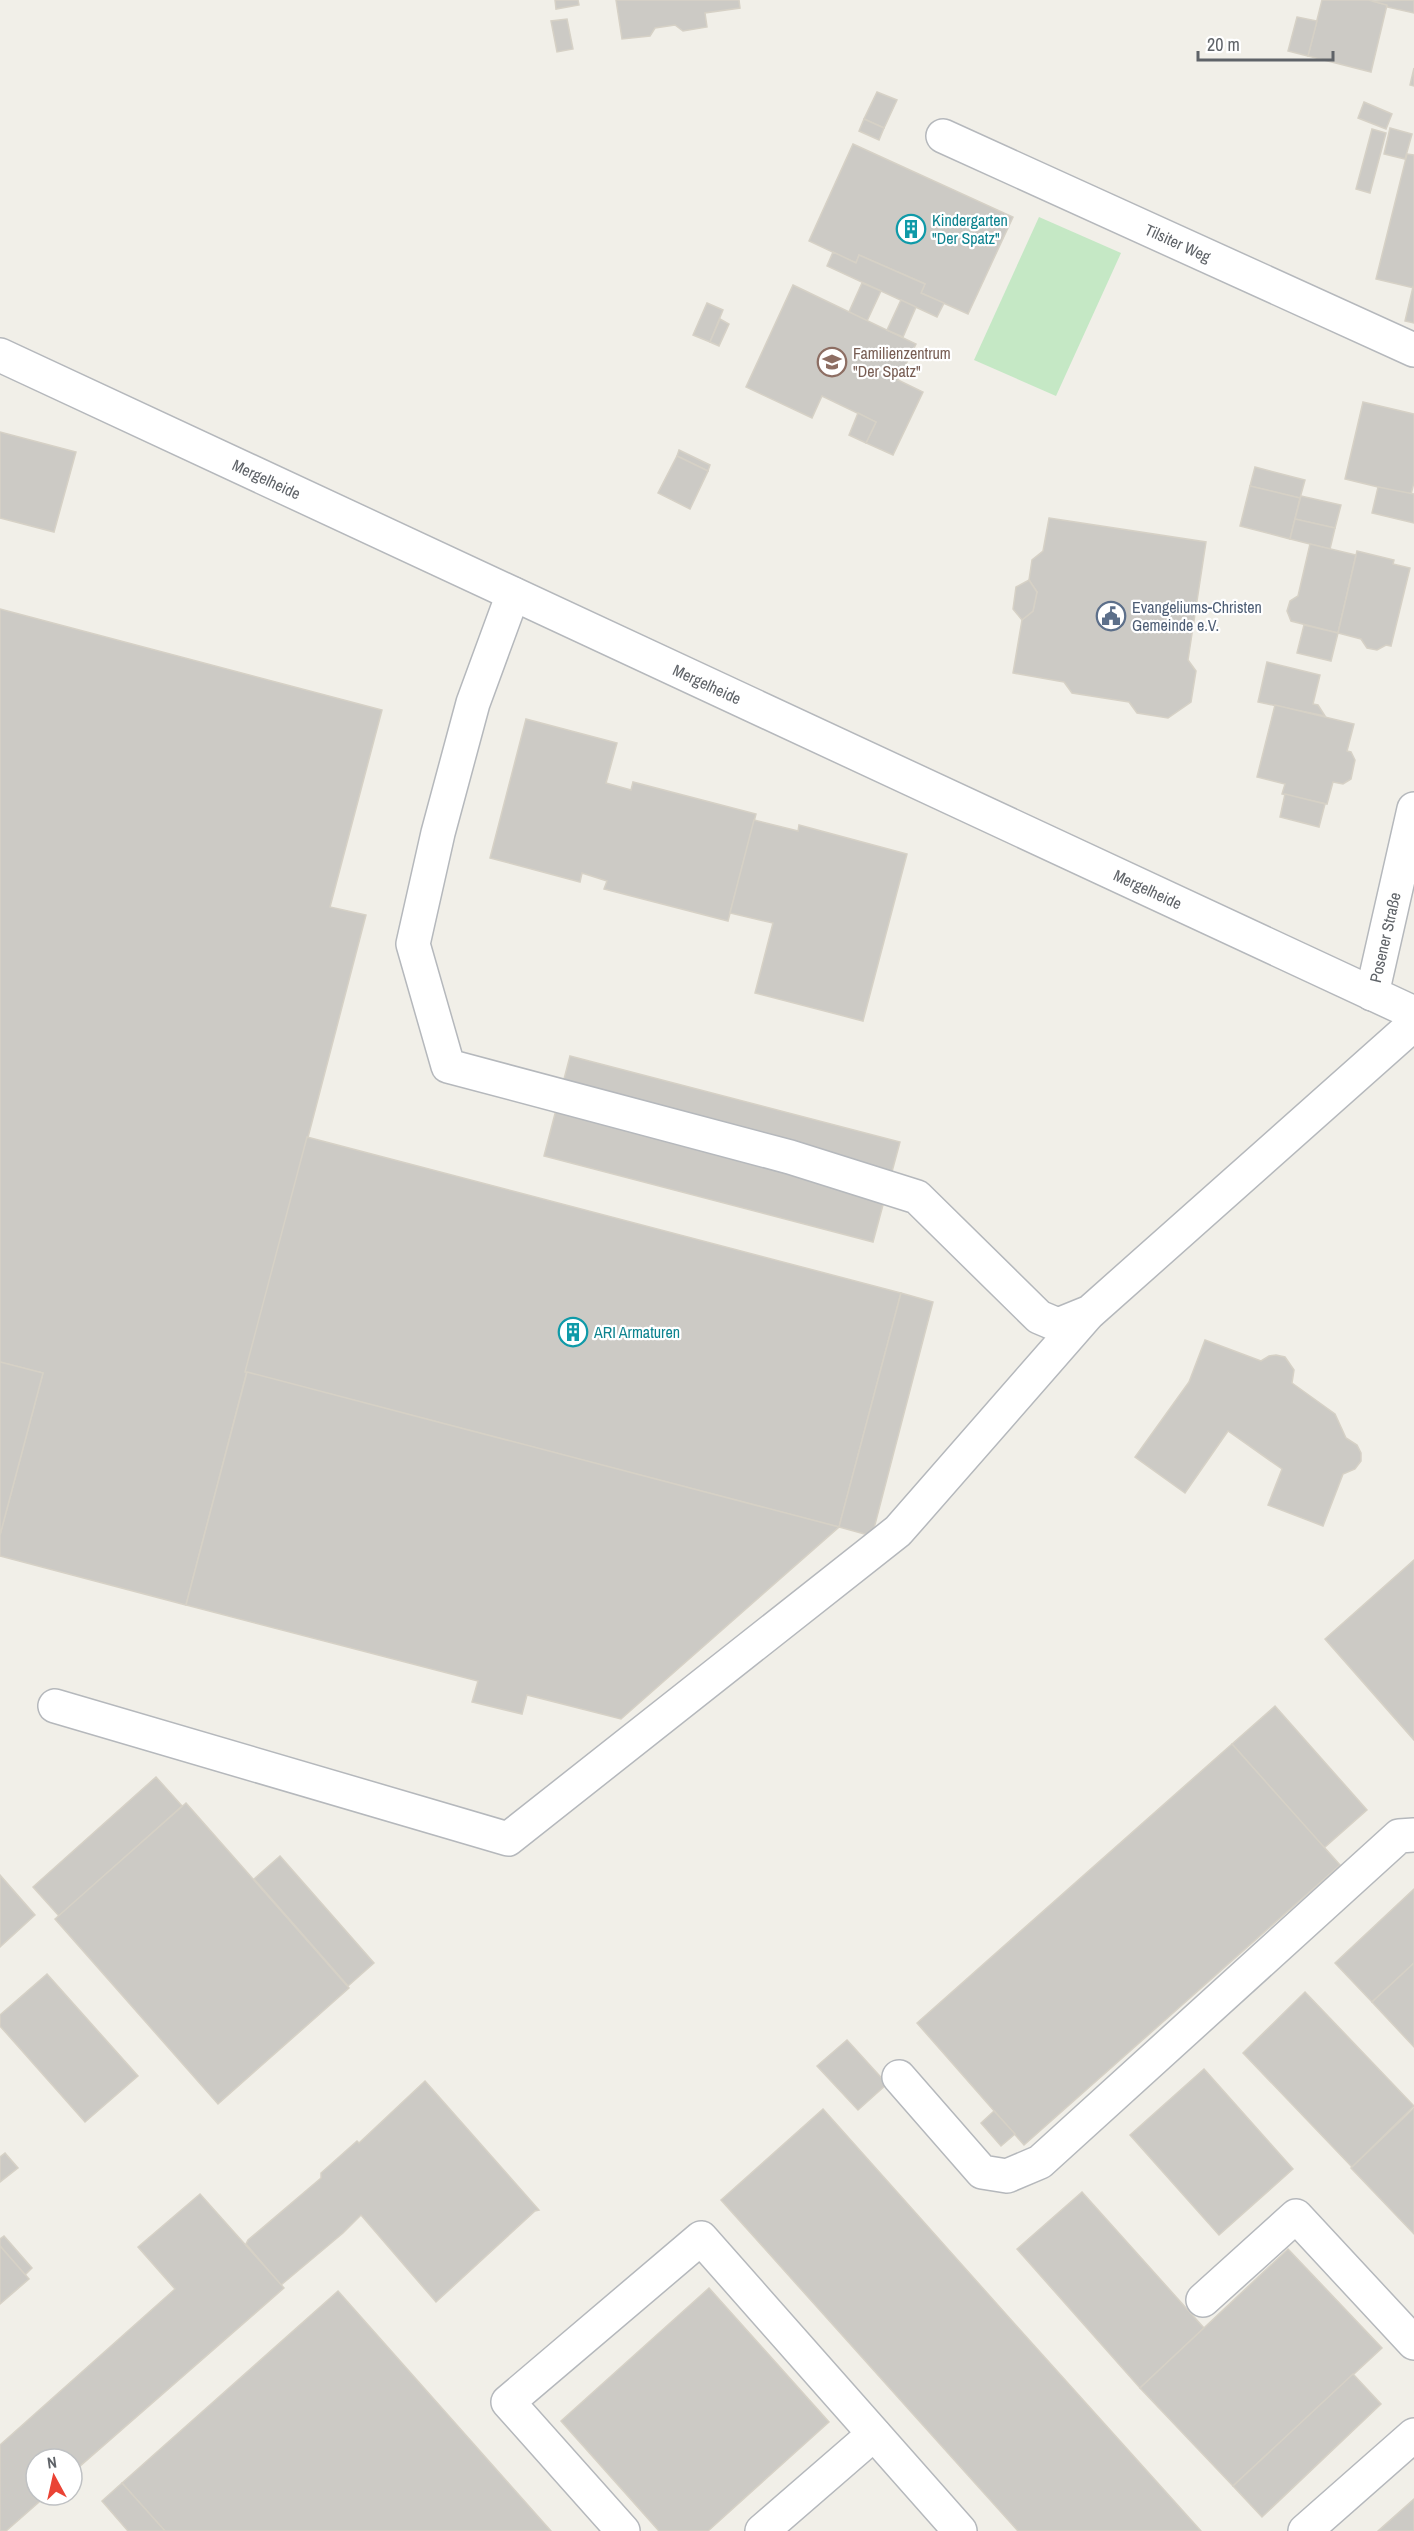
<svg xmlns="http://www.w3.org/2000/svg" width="1414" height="2531" viewBox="0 0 1414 2531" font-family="'Archivo Narrow',sans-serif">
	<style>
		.green { fill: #c5e8c5 }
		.building { fill: #cccac5; stroke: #d6d1c6; stroke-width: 1.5 }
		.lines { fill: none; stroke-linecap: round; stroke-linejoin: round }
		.minor-casing { stroke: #b5b8bc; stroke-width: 36 }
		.minor { stroke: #fff; stroke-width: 33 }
		.labels { text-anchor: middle; stroke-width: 4.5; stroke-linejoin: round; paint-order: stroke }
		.culture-label { font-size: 16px; fill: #0d838f; stroke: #fff; text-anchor: start }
		.street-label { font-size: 16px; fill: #5f6368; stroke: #fff }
		.education-label { font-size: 16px; fill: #785e54; stroke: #fff; text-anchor: start }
		.service-label { font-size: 16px; fill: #4e5e75; stroke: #fff; text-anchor: start }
	</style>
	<rect width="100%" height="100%" fill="#f1efe8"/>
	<polygon class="green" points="1039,217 1121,253 1056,396 974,360"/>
	<g class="building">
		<polygon points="555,0 578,0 579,5 556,9"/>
		<polygon points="616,0 739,0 740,8 705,13 707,27 683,31 675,25 655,28 650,36 622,39"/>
		<polygon points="1322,0 1369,0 1387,5 1371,72 1308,56"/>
		<polygon points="1414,0 1414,13 1387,7 1387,5 1372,1"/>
		<polygon points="1297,17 1317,21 1308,56 1288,51"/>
		<polygon points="567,19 573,49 557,52 551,21"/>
		<polygon points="1414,68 1414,86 1410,85"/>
		<polygon points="877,92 897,100 884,128 864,119"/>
		<polygon points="1364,102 1392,114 1386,129 1358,118"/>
		<polygon points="864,119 884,128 879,140 859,131"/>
		<polygon points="1390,128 1412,134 1405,159 1384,154"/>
		<polygon points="1372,129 1386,133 1370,193 1356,189"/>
		<polygon points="853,144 1013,217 968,314 921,293 925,284 859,255 856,263 809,241"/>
		<polygon points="1407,154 1414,155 1414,288 1376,279"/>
		<polygon points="833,252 856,263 859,255 925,284 921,293 944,303 937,317 827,266"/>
		<polygon points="862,283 881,291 867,321 849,312"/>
		<polygon points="793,285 916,344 898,380 923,392 893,455 866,443 876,422 822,396 812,418 746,387"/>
		<polygon points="1413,287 1414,288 1414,323 1405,321"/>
		<polygon points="901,300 916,307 903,337 887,330"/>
		<polygon points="707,303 723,310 710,342 693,335"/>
		<polygon points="720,319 729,324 719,346 710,342"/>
		<polygon points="1363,402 1414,414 1414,482 1411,495 1345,479"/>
		<polygon points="858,413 876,422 866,443 849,435"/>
		<polygon points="0,432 76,452 54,532 0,518"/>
		<polygon points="679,450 710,465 708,471 677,456"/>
		<polygon points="677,456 708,471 690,509 658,493"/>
		<polygon points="1255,467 1305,480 1300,498 1250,486"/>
		<polygon points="1250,486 1300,498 1290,539 1240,526"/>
		<polygon points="1378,487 1414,494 1414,523 1372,513"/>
		<polygon points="1301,496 1341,505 1335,528 1295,519"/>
		<polygon points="1049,518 1206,542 1188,660 1196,671 1191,702 1168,718 1137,713 1129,702 1072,693 1064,682 1013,673 1022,620 1033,611 1037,592 1029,580 1032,560 1043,551"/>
		<polygon points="1295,519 1335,528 1330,549 1290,539"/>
		<polygon points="1310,544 1356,555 1338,633 1291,621 1287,611 1290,601 1298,596"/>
		<polygon points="1357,551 1394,560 1393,564 1410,568 1391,646 1386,645 1377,650 1367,648 1361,639 1338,633"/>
		<polygon points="1029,580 1037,592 1033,611 1022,620 1013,609 1016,587"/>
		<polygon points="0,609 382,710 330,907 366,915 186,1605 0,1556 0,1535 43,1373 0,1362"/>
		<polygon points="1304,625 1338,633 1331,661 1297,653"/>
		<polygon points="1267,662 1320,675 1313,704 1318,705 1325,716 1258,702"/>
		<polygon points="1275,705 1354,724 1347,751 1351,752 1355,760 1351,779 1343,784 1333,782 1327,804 1282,794 1285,784 1257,777"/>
		<polygon points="526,719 617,743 606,783 631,790 633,782 756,814 728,921 604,889 607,881 582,873 580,882 490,858"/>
		<polygon points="1285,794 1325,804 1319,827 1280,817"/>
		<polygon points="754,820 798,831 799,825 907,854 863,1021 755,993 773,923 730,913"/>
		<polygon points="570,1056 900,1142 873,1242 544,1156"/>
		<polygon points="307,1137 901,1293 839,1527 245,1372"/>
		<polygon points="901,1293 933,1302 872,1536 839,1527"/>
		<polygon points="1205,1340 1261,1361 1269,1356 1276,1355 1285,1357 1294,1370 1292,1383 1335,1414 1346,1438 1357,1445 1361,1453 1361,1461 1355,1469 1343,1474 1323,1526 1268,1505 1282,1469 1228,1431 1185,1493 1135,1457 1189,1382"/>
		<polygon points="0,1362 43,1373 0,1535"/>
		<polygon points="247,1372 839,1527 621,1719 527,1695 522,1714 472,1702 478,1681 186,1605"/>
		<polygon points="1414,1560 1414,1740 1325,1639"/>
		<polygon points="1275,1706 1367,1810 1324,1848 1232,1744"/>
		<polygon points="1232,1744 1340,1865 1024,2145 917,2023"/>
		<polygon points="156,1777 182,1806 59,1916 33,1887"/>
		<polygon points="186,1803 349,1988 218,2104 55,1919"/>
		<polygon points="280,1856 374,1963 348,1986 254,1879"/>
		<polygon points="0,1875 35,1915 0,1947"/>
		<polygon points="1414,1889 1414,1963 1372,2002 1335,1963"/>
		<polygon points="1414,1963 1414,2047 1372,2002"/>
		<polygon points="47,1974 138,2076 85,2122 0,2026 0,2015"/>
		<polygon points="1305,1992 1414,2106 1352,2167 1243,2053"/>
		<polygon points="847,2040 887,2084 858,2110 817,2066"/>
		<polygon points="1204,2069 1293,2169 1219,2235 1130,2135"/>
		<polygon points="425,2081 539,2210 535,2211 436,2302 361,2215 343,2233 281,2285 246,2244 248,2240 321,2178 321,2173 357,2141 359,2143"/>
		<polygon points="1414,2108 1414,2234 1351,2168"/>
		<polygon points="823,2109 1013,2322 1201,2531 1018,2531 912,2413 721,2200"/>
		<polygon points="994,2111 1015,2134 1001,2146 981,2123"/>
		<polygon points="5,2153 18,2168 0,2182 0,2157"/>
		<polygon points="1082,2192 1204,2328 1140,2388 1017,2249"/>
		<polygon points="200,2194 284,2288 72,2473 72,2459 36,2459 36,2495 47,2495 6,2531 0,2531 0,2445 175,2289 138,2247"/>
		<polygon points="4,2236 32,2268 25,2275 0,2246 0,2239"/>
		<polygon points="0,2246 29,2279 0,2304"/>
		<polygon points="1288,2249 1382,2348 1233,2486 1140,2388"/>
		<polygon points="709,2288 829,2422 708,2531 659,2531 561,2421"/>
		<polygon points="338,2291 551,2531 165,2531 122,2483"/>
		<polygon points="1353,2374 1381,2404 1262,2517 1233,2486"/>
		<polygon points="122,2483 165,2531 128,2531 102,2501"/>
		<polygon points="1414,2499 1414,2531 1378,2531"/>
	</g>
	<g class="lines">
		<g class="minor-casing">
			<g id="minor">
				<path id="s1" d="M943,136L1414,350"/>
				<path id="s2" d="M0,355L1414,1013"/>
				<polyline points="513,594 473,703 438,833 413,944 448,1066 790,1157 917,1197 1039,1317 1058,1325 1090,1312 1414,1024"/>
				<path id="s3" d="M1372,994L1414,809"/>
				<polyline points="55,1706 508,1839 898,1531 1087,1315"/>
				<polyline points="899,2077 982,2172 1007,2176 1040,2162 1399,1836 1414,1835"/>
				<polyline points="1203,2300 1296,2216 1414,2343"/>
				<polyline points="623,2531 508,2402 701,2238 960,2531"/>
				<polyline points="762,2531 874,2434"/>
				<polyline points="1305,2531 1414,2435"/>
			</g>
		</g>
		<use href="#minor" class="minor"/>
	</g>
	<defs>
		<g id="building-ring" transform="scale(1.5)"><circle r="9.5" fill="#fff" stroke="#0f9aa8" stroke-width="1.5"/><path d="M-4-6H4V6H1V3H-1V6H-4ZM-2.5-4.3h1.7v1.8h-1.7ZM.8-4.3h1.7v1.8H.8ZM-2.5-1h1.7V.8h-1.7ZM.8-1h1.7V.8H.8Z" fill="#0f9aa8"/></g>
		<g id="school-ring" transform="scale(1.5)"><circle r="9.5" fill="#fff" stroke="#8d6e63" stroke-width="1.5"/><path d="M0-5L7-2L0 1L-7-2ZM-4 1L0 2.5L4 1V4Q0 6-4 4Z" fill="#8d6e63"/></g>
		<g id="civic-ring" transform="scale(1.5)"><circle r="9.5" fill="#fff" stroke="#5c6f8a" stroke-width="1.5"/><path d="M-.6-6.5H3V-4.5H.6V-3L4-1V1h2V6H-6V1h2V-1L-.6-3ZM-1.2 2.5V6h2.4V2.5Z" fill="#5c6f8a"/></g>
	</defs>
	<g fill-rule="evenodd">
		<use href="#building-ring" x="911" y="229"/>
		<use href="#school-ring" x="832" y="362"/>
		<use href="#civic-ring" x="1111" y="616"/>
		<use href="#building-ring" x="573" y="1332"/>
	</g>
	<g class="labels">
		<g class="culture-label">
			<text x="932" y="226">Kindergarten<tspan x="932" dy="18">"Der Spatz"</tspan></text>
			<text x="594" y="1338">ARI Armaturen</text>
		</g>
		<g class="street-label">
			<text dy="6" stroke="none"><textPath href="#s1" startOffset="258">Tilsiter Weg</textPath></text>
			<text dy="6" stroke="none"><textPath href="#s2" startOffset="294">Mergelheide</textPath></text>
			<text dy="6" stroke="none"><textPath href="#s2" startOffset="780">Mergelheide</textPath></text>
			<text dy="6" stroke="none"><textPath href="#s2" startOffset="1266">Mergelheide</textPath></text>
			<text dy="6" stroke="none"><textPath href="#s3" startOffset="58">Posener Straße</textPath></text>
		</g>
		<g class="education-label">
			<text x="853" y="359">Familienzentrum<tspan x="853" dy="18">"Der Spatz"</tspan></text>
		</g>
		<g class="service-label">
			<text x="1132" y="613">Evangeliums-Christen<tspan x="1132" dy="18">Gemeinde e.V.</tspan></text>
		</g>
	</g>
	<g transform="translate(54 2477) rotate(352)"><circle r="28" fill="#ffffff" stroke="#bfc1c3" stroke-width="1.5"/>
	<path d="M0-4.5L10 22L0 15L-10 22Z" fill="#ea4335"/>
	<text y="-9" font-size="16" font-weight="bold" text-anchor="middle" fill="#5f6368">N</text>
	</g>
	<path d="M1198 51v9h135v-9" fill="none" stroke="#5f6368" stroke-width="3"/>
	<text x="1207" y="51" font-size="18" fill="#5f6368" stroke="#ffffff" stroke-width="4.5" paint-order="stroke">20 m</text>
</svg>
